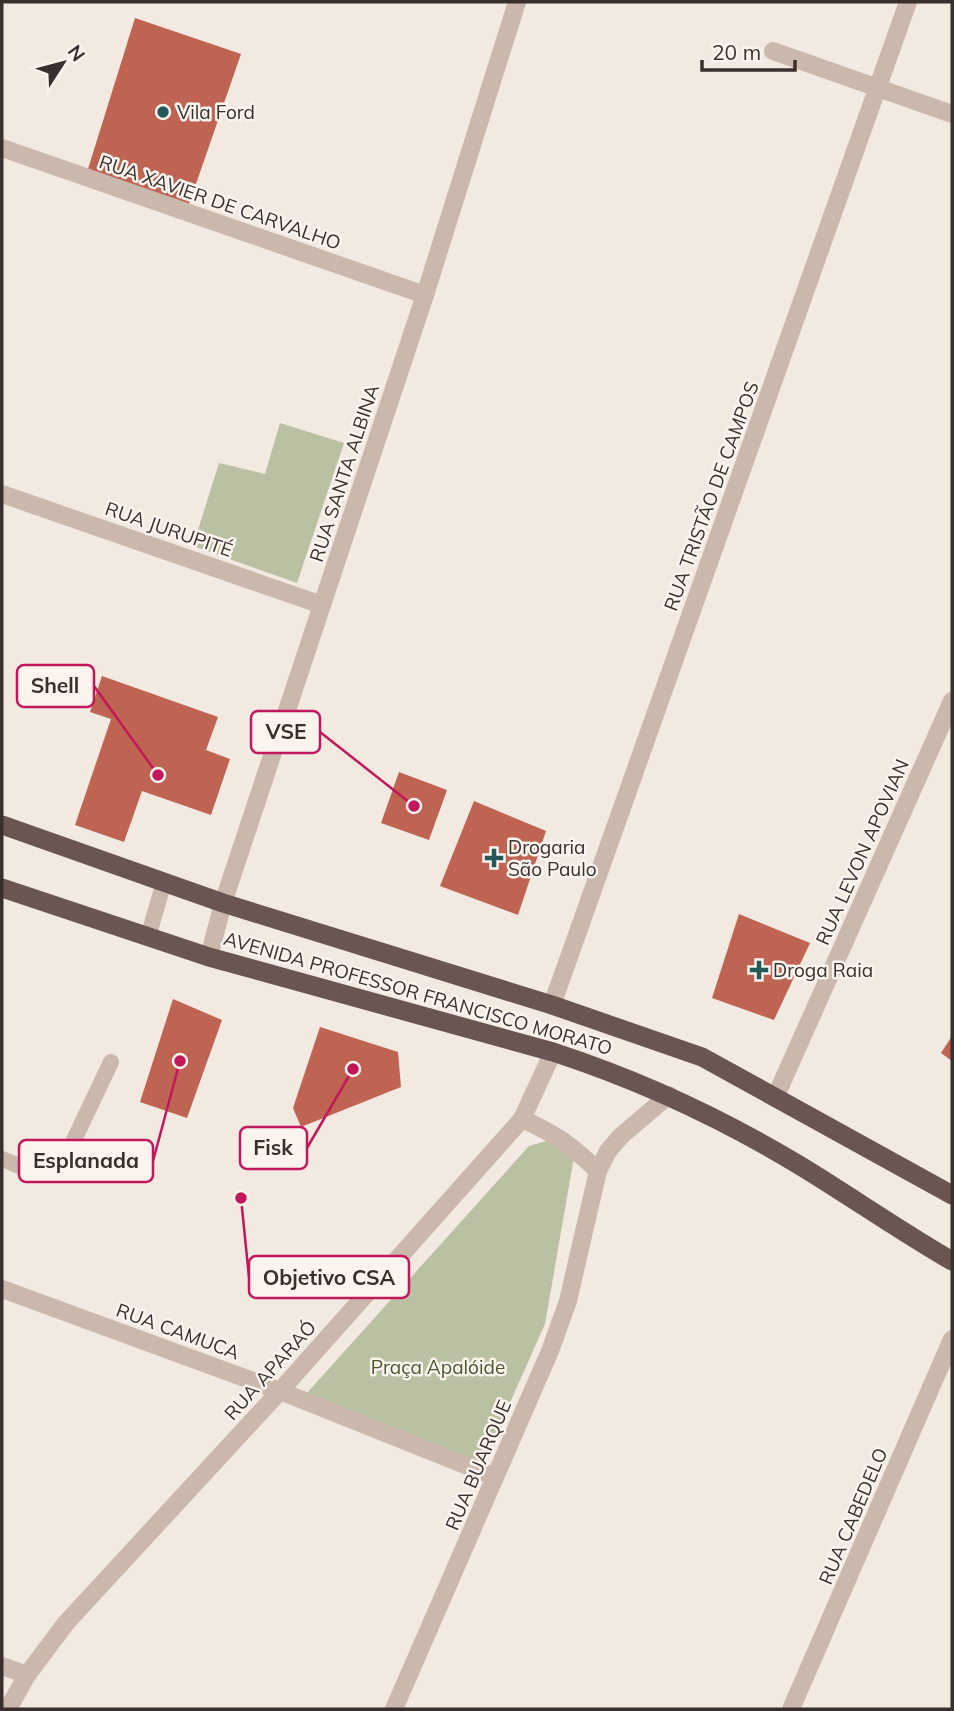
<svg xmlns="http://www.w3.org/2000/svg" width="954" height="1711" viewBox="0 0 954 1711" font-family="Mulish,sans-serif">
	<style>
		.green { fill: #b9c1a2 }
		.building { fill: #bf6452 }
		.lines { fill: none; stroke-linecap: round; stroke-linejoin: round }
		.service { stroke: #cab8ad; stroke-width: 16 }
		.minor { stroke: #cab8ad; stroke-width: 18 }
		.trunk { stroke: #6a5650; stroke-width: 19 }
		.poi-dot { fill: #235958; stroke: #faf3ee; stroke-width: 2.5 }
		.labels { text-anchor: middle; stroke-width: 5; stroke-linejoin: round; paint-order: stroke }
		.poi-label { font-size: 19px; fill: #392f2c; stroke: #faf3ee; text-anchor: start }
		.street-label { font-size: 19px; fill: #392f2c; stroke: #faf3ee }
		.park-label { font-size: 19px; fill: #4b5630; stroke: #faf3ee }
		.leader { fill: none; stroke: #c2185b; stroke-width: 2.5 }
		.callout-dot { fill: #c2185b; stroke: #faf3ee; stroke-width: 2.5 }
		.callout { fill: #faf3ee; stroke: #c2185b; stroke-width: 2.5 }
		.callout-label { font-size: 21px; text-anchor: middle; font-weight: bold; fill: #392f2c }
	</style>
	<rect width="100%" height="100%" fill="#f2e9e1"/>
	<g class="green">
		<polygon points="280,423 344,443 297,583 193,546 219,463 265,474"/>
		<polygon points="557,1138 574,1157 545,1324 480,1470 298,1403 529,1146"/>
	</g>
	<g class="building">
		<polygon points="135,18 241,54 189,204 88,169"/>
		<polygon points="102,676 218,717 206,750 230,759 211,815 142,791 124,842 75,825 111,719 90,712"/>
		<polygon points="399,772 447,790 429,840 381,823"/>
		<polygon points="474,801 546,831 518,915 440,886"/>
		<polygon points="739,914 810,943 774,1020 712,998"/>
		<polygon points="173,999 222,1020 187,1118 140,1102"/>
		<polygon points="320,1027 398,1052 401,1087 301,1127 293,1108"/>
		<polygon points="952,1036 952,1061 941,1053"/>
	</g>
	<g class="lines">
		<g class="service">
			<polyline points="148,937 164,882"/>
			<path d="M2,1159C26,1168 43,1181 64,1161L111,1062"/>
		</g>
		<g class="minor">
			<polyline points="773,51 952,114"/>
			<polyline points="2,148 425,295"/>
			<polyline points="2,494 322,605"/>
			<polyline points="209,957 223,903 425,295 517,2"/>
			<polyline points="552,1005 908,2"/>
			<polyline points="775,1098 952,701"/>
			<path d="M522,1119C556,1134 572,1146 598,1171"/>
			<polyline points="2,1289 280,1391 495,1477"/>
			<polyline points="2,1666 27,1675"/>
			<polyline points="8,1709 27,1675 66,1623 280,1391 522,1119 553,1052"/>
			<polyline points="394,1709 550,1351 568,1301 598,1171 608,1151 621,1136 669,1095"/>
			<polyline points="791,1709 952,1339"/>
		</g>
		<g class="trunk">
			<polyline points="2,825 223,903 552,1005 702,1057 952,1195"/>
			<path d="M2,888L209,957L553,1052C639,1080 721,1118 799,1165C850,1196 900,1231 952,1261"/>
		</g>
	</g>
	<g class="poi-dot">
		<circle cx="163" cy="112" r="7"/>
		<path d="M490.5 847.5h7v7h7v7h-7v7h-7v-7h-7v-7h7z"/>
		<path d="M755.5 959.5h7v7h7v7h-7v7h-7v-7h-7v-7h7z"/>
	</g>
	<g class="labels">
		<g class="poi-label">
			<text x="177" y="119">Vila Ford</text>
			<text x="508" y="854">Drogaria<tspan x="508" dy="22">São Paulo</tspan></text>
			<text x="773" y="977">Droga Raia</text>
		</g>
		<g class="street-label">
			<text transform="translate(220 202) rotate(19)" y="7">RUA XAVIER DE CARVALHO</text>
			<text transform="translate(344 473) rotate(-72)" y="7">RUA SANTA ALBINA</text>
			<text transform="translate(711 496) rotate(-70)" y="7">RUA TRISTÃO DE CAMPOS</text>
			<text transform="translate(169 529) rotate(19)" y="7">RUA JURUPITÉ</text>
			<text transform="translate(862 852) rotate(-66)" y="7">RUA LEVON APOVIAN</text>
			<text transform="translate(418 993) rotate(16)" y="7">AVENIDA PROFESSOR FRANCISCO MORATO</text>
			<text transform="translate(178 1331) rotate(20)" y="7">RUA CAMUCA</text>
			<text transform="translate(270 1370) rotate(-48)" y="7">RUA APARAÓ</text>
			<text transform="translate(478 1465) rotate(-67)" y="7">RUA BUARQUE</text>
			<text transform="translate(853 1516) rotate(-67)" y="7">RUA CABEDELO</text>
		</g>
		<g class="park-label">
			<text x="438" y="1374">Praça Apalóide</text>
		</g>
	</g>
	<path class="leader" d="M158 775L94 686M414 806L320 732M353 1069L307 1148M180 1061L153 1161M241 1198L249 1277"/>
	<g class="callout-dot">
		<circle cx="158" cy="775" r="7"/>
		<circle cx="414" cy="806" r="7"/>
		<circle cx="353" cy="1069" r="7"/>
		<circle cx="180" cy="1061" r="7"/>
		<circle cx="241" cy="1198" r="7"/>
	</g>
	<g class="callout">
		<rect x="17" y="665" width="77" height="42" rx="7"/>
		<rect x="251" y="711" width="69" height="42" rx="7"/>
		<rect x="240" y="1127" width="67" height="42" rx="7"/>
		<rect x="19" y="1140" width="134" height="42" rx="7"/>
		<rect x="249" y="1256" width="160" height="42" rx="7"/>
	</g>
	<g class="callout-label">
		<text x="55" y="693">Shell</text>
		<text x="286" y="739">VSE</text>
		<text x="273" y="1155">Fisk</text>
		<text x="86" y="1168">Esplanada</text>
		<text x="329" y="1285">Objetivo CSA</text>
	</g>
	<rect width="954" height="1711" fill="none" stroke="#392f2c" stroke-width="7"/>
	<g transform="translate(63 63) rotate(54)" stroke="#faf3ee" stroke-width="5" paint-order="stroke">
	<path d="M0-5L12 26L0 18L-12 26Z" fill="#392f2c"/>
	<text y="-10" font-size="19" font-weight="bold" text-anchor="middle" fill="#392f2c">N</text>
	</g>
	<path d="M702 60v10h93v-10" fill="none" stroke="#392f2c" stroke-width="3.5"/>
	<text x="712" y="60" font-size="21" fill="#392f2c" stroke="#faf3ee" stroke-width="5" paint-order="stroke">20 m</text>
</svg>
